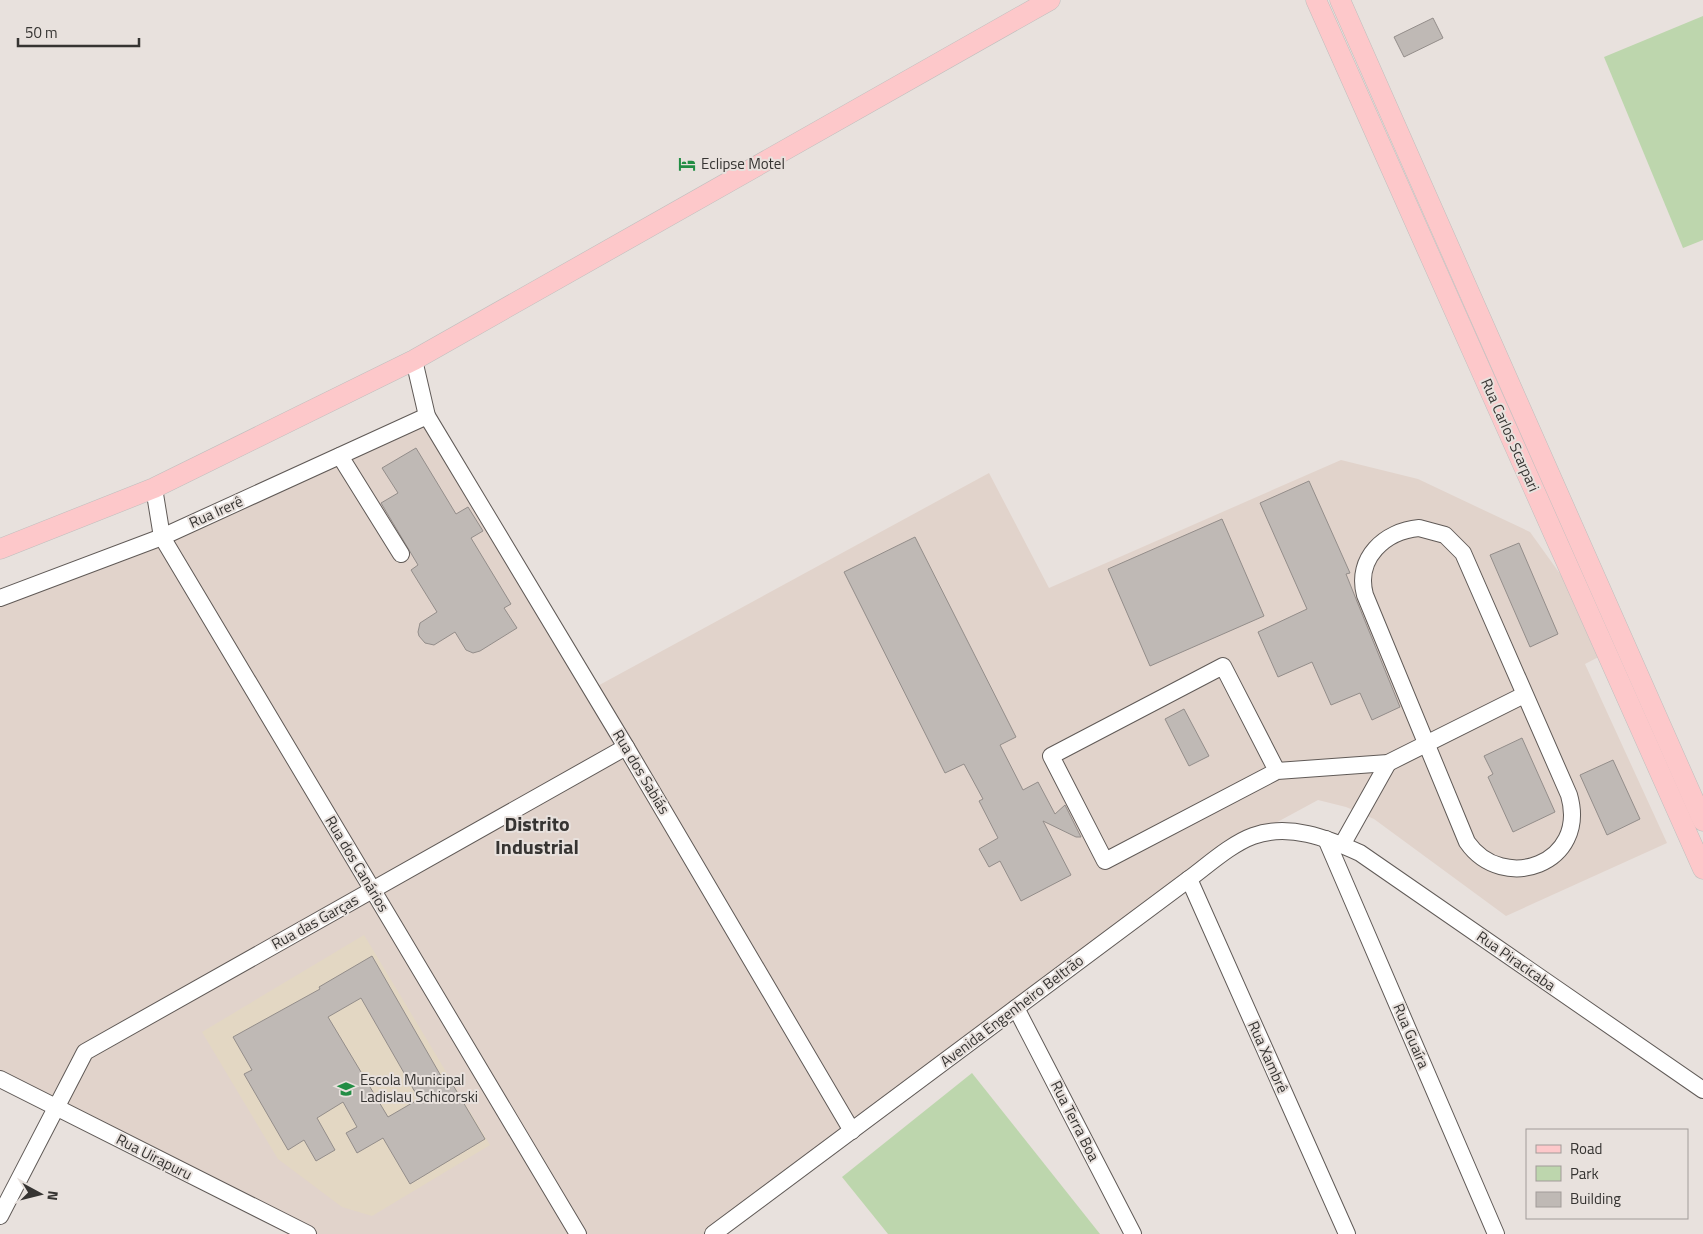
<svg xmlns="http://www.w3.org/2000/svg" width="1703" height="1234" viewBox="0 0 1703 1234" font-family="'Titillium Web',sans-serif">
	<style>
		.built { fill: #e1d3cb }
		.education { fill: #e3d7c3 }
		.green { fill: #bdd6ad }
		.building { fill: #bfb9b5; stroke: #938d8a; fill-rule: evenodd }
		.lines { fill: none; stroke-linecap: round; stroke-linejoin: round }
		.minor-casing { stroke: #605a57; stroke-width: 18 }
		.major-casing { stroke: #bfbebd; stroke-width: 21 }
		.minor { stroke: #fff; stroke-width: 16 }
		.major { stroke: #fdc8ca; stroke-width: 20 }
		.labels { text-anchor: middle; stroke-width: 4; stroke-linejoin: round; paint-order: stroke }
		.poi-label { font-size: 15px; fill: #363432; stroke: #e8e1dd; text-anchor: start }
		.street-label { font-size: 15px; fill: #363432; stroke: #e8e1dd }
		.district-label { font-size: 20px; font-weight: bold; fill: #363432; stroke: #e8e1dd }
	</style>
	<rect width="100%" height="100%" fill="#e8e1dd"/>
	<polygon class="built" points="427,416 592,689 989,473 1049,588 1341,460 1418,479 1530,532 1614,649 1585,664 1667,843 1506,916 1374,819 1346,807 1318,800 1237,844 713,1234 308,1234 0,1079 0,598"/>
	<polygon class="education" points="364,935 490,1145 372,1216 342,1207 278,1159 202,1032"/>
	<g class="green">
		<polygon points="1703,16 1703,240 1683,248 1604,57"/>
		<polygon points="972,1073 1100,1234 888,1234 842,1177"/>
	</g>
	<g class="building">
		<polygon points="1433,18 1443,38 1404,57 1394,37"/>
		<polygon points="416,448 456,514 468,507 483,531 471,538 511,604 504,608 517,628 480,651 473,653 466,650 455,632 434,645 425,643 419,636 418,632 420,623 437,612 411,570 418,565 381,503 398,493 382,468"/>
		<polygon points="1309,481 1350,573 1346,574 1356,599 1400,707 1372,720 1360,693 1331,705 1312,662 1278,677 1258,632 1307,609 1260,503"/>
		<polygon points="1222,519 1264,616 1150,666 1108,569"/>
		<polygon points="915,537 1016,737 1000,745 1023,790 1038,782 1055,814 1065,805 1081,837 1076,837 1043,821 1071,875 1021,901 1000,861 989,867 979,849 998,838 979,801 983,799 964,764 945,773 844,572"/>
		<polygon points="1519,543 1558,634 1530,647 1490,555"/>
		<polygon points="1184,709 1209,756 1189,766 1165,719"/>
		<polygon points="1522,738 1555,812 1513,832 1488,777 1493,774 1484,756"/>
		<polygon points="1613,760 1640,819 1607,835 1580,775"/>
		<path d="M372,956L445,1083L450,1080L485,1139L410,1184L383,1138L357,1153L346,1133L357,1127L343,1102L317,1118L335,1150L316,1161L304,1140L288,1150L244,1074L252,1070L233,1037L320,989L319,987ZM361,998L419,1099L388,1117L328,1017Z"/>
	</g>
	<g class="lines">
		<g class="minor-casing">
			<g id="minor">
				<polyline points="414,360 427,416 626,747 852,1131"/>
				<polyline points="340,456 401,554"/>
				<polyline points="154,488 162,537 578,1234"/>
				<path d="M1419,528L1445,535L1463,553L1569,795C1589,864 1503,894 1467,842L1365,595C1355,558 1385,531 1419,528Z"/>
				<polyline points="0,598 162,537 427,416"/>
				<polyline points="1277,771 1223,666 1051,756 1105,861 1277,771 1388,763 1524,695"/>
				<polyline points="1326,839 1496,1234"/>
				<polyline points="1342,845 1388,763"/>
				<polyline points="1189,879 1347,1234"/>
				<polyline points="1016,1008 1133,1234"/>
				<polyline points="0,1079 308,1234"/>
				<polyline points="0,1216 85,1052 626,747"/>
				<path d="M713,1234L1189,879C1208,865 1231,844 1253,836C1289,823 1327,838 1360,853L1703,1090"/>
			</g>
		</g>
		<g class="major-casing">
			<g id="major">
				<polyline points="1316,0 1703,869"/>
				<polyline points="1340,0 1703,821"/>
				<polyline points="0,549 154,488 414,360 1050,0"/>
			</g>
		</g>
		<use href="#minor" class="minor"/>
		<use href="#major" class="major"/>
	</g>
	<defs>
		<g id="hotel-bare" transform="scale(1.35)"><path d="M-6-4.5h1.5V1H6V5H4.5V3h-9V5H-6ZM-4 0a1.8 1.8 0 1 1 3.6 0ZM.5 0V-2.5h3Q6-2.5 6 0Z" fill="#228d44" stroke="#e8e1dd" stroke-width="2.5" paint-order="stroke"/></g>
		<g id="school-bare" transform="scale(1.35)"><path d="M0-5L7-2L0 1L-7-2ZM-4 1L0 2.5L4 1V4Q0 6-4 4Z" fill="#228d44" stroke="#e8e1dd" stroke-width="2.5" paint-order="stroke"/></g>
	</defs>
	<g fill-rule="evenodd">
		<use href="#hotel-bare" x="687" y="164"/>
		<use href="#school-bare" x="346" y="1089"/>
	</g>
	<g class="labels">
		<g class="poi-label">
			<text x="701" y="169">Eclipse Motel</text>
			<text x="360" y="1085">Escola Municipal<tspan x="360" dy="17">Ladislau Schicorski</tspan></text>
		</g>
		<g class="street-label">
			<text transform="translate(1510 435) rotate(66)" y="5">Rua Carlos Scarpari</text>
			<text transform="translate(216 512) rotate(-24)" y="5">Rua Irerê</text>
			<text transform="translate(641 772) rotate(59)" y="5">Rua dos Sabiás</text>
			<text transform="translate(357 864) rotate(59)" y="5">Rua dos Canários</text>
			<text transform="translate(315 922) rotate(-29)" y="5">Rua das Garças</text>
			<text transform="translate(1516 961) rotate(35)" y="5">Rua Piracicaba</text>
			<text transform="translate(1012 1011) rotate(-37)" y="5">Avenida Engenheiro Beltrão</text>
			<text transform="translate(1411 1036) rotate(67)" y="5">Rua Guaíra</text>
			<text transform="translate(1268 1057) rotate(66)" y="5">Rua Xambrê</text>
			<text transform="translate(1075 1121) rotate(63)" y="5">Rua Terra Boa</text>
			<text transform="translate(154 1157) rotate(27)" y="5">Rua Uirapuru</text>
		</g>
		<g class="district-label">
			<text x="537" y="831">Distrito<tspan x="537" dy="23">Industrial</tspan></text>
		</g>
	</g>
	<rect x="1526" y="1129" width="162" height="90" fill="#e8e1dd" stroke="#a19c99"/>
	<rect x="1536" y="1145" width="25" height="8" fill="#fdc8ca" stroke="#a19c99"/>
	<text x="1570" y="1154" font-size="15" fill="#363432">Road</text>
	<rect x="1536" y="1166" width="25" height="15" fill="#bdd6ad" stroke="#a19c99"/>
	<text x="1570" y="1179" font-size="15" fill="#363432">Park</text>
	<rect x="1536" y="1192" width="25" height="15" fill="#bfb9b5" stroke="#a19c99"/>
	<text x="1570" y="1204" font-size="15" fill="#363432">Building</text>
	<g transform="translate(40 1194) rotate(97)" stroke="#e8e1dd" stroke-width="4" paint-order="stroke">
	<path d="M0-4L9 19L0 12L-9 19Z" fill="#363432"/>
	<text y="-8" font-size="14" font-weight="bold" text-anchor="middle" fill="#363432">N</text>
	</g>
	<path d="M18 38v8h121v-8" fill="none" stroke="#363432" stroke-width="2.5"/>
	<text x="25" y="38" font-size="15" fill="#363432" stroke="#e8e1dd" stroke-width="4" paint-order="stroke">50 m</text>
</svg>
